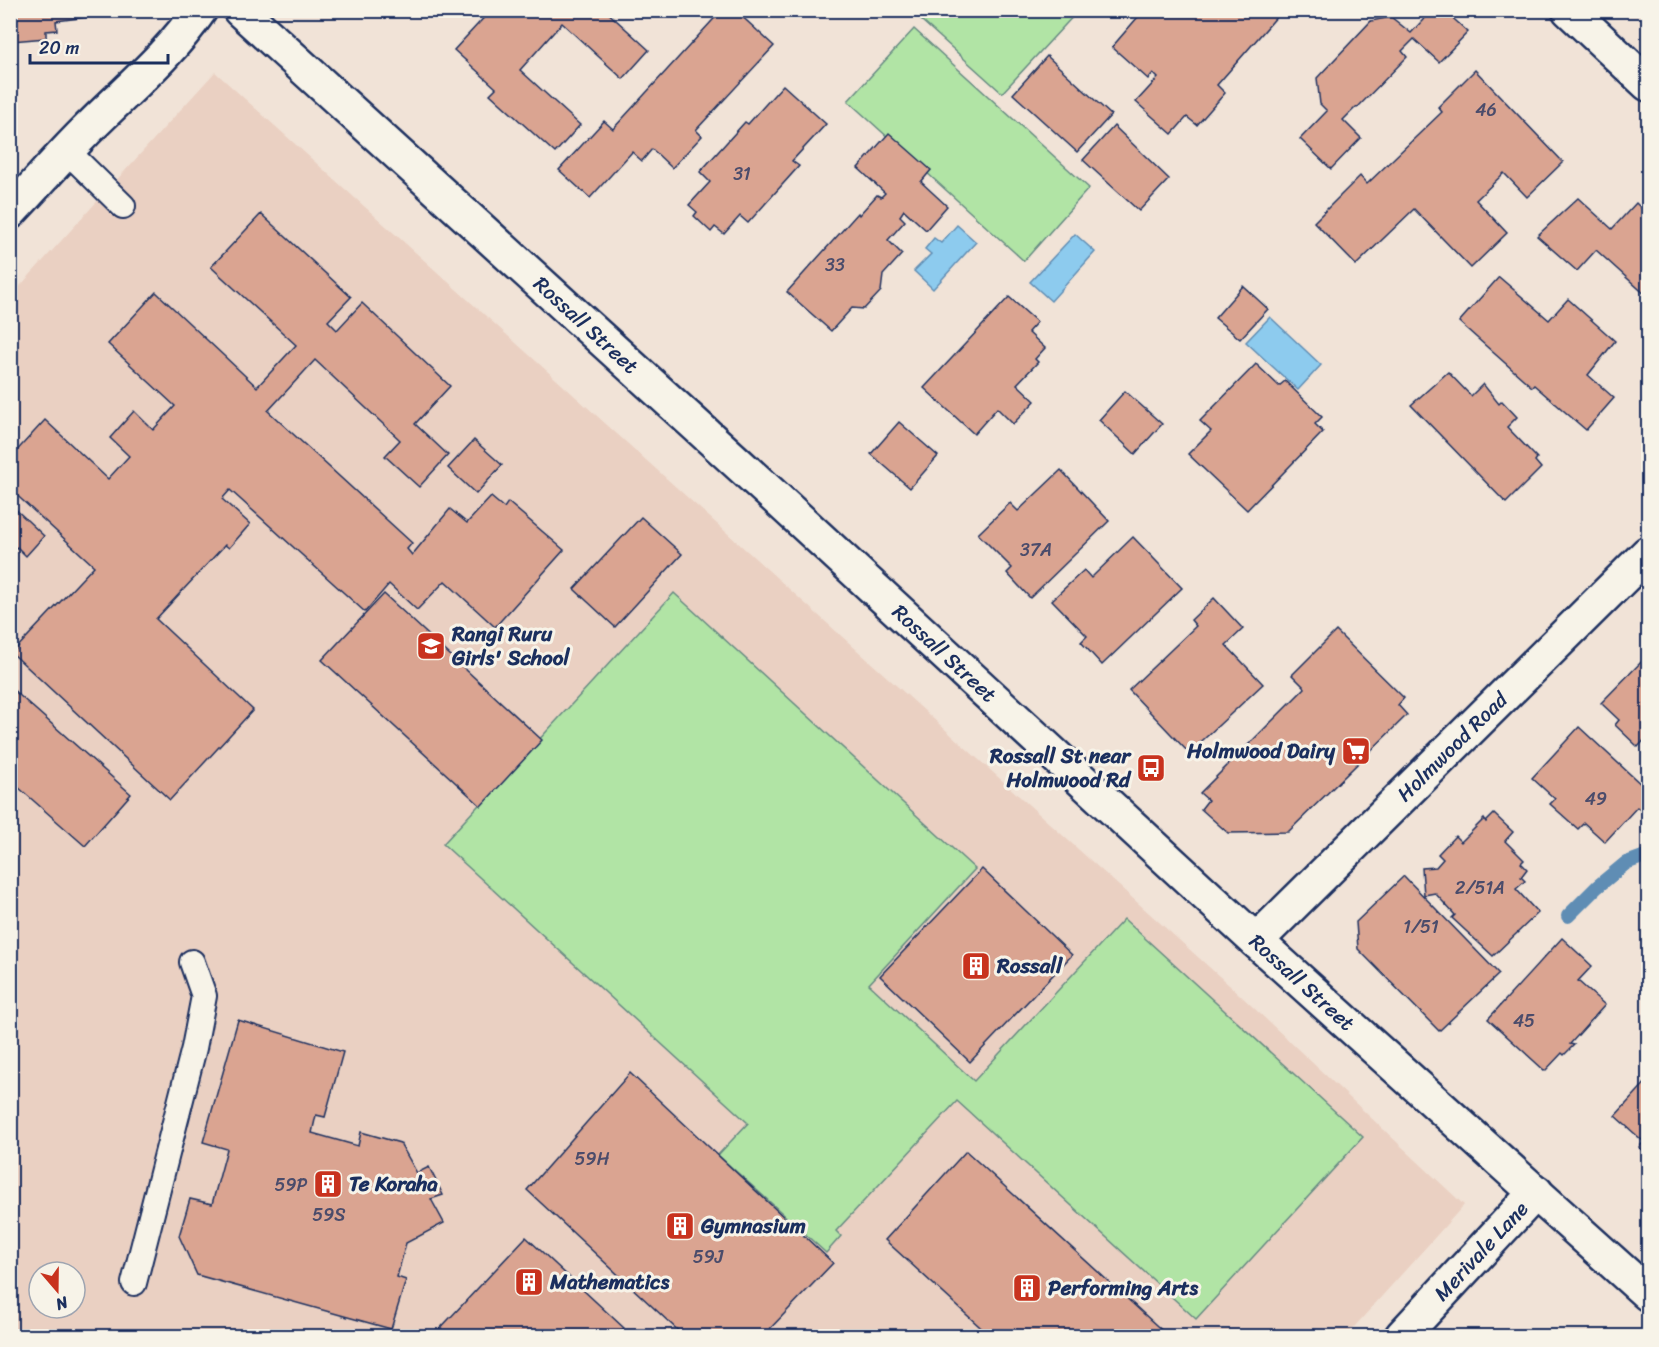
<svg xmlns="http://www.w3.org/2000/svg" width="1659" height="1347" viewBox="0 0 1659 1347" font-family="Sriracha,sans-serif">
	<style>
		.built { fill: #ead0c2; fill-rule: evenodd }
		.green { fill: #b1e4a5; stroke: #668a82; stroke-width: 1.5 }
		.water { fill: #8dcbee; stroke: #5f8db4; stroke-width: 1.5 }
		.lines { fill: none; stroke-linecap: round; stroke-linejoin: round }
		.stream { stroke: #5f8db4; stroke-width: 14 }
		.building { fill: #daa491; stroke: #1b2f5e; stroke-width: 1.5 }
		.lane-casing { stroke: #1b2f5e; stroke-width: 28 }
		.street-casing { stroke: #1b2f5e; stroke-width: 38 }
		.secondary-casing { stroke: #1b2f5e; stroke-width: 38 }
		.lane { stroke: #f7f3e8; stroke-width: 24 }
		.street { stroke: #f7f3e8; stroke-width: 33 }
		.secondary { stroke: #f7f3e8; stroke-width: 33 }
		.labels { text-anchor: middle; stroke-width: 6; stroke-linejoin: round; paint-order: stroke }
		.number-label { font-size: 18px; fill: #4b4c6b }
		.street-label { font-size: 21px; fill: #1b2f5e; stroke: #f7f3e8 }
		.poi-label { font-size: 21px; font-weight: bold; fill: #1b2f5e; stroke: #f7f3e8; text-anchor: start }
	</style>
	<rect width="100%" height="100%" fill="#f1e3d7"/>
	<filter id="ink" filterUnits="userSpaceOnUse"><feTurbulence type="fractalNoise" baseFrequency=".0167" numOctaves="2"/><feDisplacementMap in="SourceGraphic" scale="12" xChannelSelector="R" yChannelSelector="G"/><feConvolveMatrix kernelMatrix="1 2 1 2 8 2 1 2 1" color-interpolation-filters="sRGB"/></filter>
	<g filter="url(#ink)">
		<path class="built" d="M215,72L1239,994L1464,1205L1346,1336H11L10,297ZM39,1272H75V1308H39Z"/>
		<g class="green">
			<polygon points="1075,10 1077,12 1002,93 911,11"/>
			<polygon points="914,29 1089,188 1024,261 848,101"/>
			<polygon points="674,593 975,869 869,984 974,1081 1124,919 1363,1137 1196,1319 957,1101 836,1231 841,1236 826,1253 718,1155 748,1123 443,844"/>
		</g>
		<g class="water">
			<polygon points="957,225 976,242 933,289 914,271 931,254 925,249 934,238 941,243"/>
			<polygon points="1075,234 1095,252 1051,301 1030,282"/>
			<polygon points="1270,317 1321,365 1298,390 1246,342"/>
		</g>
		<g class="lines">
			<polyline class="stream" points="1568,916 1597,887 1626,863 1648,855"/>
		</g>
		<g class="building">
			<polygon points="10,10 94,10 95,16 56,21 57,30 46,31 46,38 12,41"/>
			<polygon points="491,10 605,10 649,50 623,79 562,23 520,70 580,125 555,153 490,94 496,88 454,50"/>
			<polygon points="722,10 735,10 774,46 696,130 702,136 672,168 652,149 642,161 632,152 590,198 559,170 604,121 613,129"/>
			<polygon points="1144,10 1275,10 1279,14 1217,85 1225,93 1197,125 1187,117 1172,134 1136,102 1158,78 1153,73 1148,79 1112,47"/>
			<polygon points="1432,10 1444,10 1468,32 1439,62 1414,39 1402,51 1407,57 1357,108 1356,107 1343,120 1361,138 1331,169 1300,139 1327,111 1320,104 1317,78 1371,21 1391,17 1411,33"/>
			<polygon points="1047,56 1111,115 1077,152 1013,94"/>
			<polygon points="1475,70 1563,162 1527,197 1504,173 1476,200 1507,233 1471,268 1414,209 1356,265 1314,222 1360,176 1367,184 1442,112 1438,107"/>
			<polygon points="783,85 826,124 792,161 799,166 748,223 740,216 724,234 715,227 711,232 694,216 697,212 689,205 710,182 700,172 745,122 748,124"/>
			<polygon points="1114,126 1169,179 1139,211 1083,160"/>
			<polygon points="889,133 931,170 921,182 947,206 926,230 904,210 900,216 905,221 888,240 902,254 883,275 881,291 864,309 852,308 831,331 787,292 858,213 859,215 877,195 881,197 885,193 858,168"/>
			<polygon points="1578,198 1612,229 1636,203 1648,215 1648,297 1596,250 1577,271 1537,236"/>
			<polygon points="261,214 351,297 328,321 337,330 362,303 450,386 415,424 448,455 419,487 385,456 400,440 315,360 268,411 412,543 407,549 412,555 450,509 467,523 491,497 504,508 508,502 564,550 495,627 445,581 417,610 389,584 365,612 230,490 222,499 250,524 229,548 225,545 156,619 253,710 170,800 12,653 94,566 10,489 10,458 45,420 108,479 129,456 110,438 134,411 153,430 175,406 108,344 156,292 257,387 296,345 211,267"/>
			<polygon points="1499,277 1549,320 1568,299 1615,341 1588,375 1614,398 1586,430 1534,385 1532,387 1459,322"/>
			<polygon points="1243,286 1268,309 1240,339 1215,318"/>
			<polygon points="1009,297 1037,322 1028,332 1045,348 1035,359 1038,362 1017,384 1035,401 1013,424 997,408 974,434 924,388"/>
			<polygon points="1256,364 1279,386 1285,381 1322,417 1315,424 1323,432 1247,510 1188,454 1211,431 1200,421"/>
			<polygon points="1448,372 1471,396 1483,384 1499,404 1502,401 1517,417 1507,427 1537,458 1535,461 1541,468 1506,503 1411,405"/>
			<polygon points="1125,391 1162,424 1135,454 1099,420"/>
			<polygon points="899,422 938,456 910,488 871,454"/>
			<polygon points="474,440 502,465 476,494 448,468"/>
			<polygon points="1061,470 1109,521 1030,598 1007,573 1012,568 978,534 1010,503 1018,511"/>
			<polygon points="10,504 44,536 26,556 17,547 10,554"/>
			<polygon points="641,517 682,554 615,627 574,589"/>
			<polygon points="1133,537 1182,588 1102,665 1081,642 1087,636 1052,600 1084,570 1091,578"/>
			<polygon points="384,594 542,740 481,806 322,660"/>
			<polygon points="1214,598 1243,629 1226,645 1263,684 1189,753 1129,690 1196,626 1191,620"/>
			<polygon points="1336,631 1404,698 1398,705 1407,715 1288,832 1228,833 1201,809 1208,800 1200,793 1305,688 1292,675"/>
			<polygon points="1648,655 1648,736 1638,747 1615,725 1619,720 1601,703"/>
			<polygon points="10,687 131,794 85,846 10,780"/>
			<polygon points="1579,727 1644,787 1648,783 1648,818 1637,807 1605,842 1584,823 1578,829 1550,804 1555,799 1532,778"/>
			<polygon points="1494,814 1513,832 1505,841 1524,860 1521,863 1527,869 1521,877 1525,881 1516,889 1538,913 1493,956 1452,918 1455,915 1435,893 1424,895 1422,868 1436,867 1443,859 1438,854 1455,836 1461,842 1484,819 1486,822"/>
			<polygon points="982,869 1072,955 970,1062 880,976"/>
			<polygon points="1404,876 1499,974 1439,1031 1358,949 1356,922"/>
			<polygon points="1562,938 1592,966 1578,981 1605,1005 1570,1044 1574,1045 1564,1055 1562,1053 1545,1071 1488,1019"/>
			<polygon points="238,1020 343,1052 325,1117 316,1115 312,1133 358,1146 361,1132 400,1143 417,1173 429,1167 443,1195 431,1199 444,1223 406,1243 397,1277 406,1280 391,1329 197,1275 179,1236 190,1199 212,1204 227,1149 203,1142"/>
			<polygon points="630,1073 833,1263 763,1336 684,1336 527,1190"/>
			<polygon points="1647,1081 1648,1082 1648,1155 1639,1147 1644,1142 1615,1116"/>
			<polygon points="966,1151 1168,1336 990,1336 885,1240"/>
			<polygon points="526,1237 624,1328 616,1336 433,1336"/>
		</g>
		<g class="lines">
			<g class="lane-casing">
				<g id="lane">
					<polyline points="67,151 123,206"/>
					<polyline points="134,1283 194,1048 204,996 192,962"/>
				</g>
			</g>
			<g class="street-casing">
				<g id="street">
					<polyline points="1569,10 1648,84"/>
					<path d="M10,212C35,186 58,159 83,134C123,93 167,58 200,10"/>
				</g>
			</g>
			<g class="secondary-casing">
				<g id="secondary">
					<path id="s1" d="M240,10L776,498L1256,941L1648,1294"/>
					<path id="s2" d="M1256,941L1648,553"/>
					<path id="s3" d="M1402,1336L1536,1192"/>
				</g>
			</g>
			<use href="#lane" class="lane"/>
			<use href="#street" class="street"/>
			<use href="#secondary" class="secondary"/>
		</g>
	</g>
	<defs>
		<g id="school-square" transform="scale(1.5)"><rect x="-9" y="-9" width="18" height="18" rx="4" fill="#c8321e" stroke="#f7f3e8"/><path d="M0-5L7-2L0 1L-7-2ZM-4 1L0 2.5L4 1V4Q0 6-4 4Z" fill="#fff"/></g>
		<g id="supermarket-square" transform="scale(1.5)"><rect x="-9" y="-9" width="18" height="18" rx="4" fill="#c8321e" stroke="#f7f3e8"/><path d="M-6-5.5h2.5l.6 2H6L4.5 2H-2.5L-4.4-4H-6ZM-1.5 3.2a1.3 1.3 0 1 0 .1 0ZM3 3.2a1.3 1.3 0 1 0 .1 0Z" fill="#fff"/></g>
		<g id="bus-square" transform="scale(1.5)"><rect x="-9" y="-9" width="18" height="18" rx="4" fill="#c8321e" stroke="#f7f3e8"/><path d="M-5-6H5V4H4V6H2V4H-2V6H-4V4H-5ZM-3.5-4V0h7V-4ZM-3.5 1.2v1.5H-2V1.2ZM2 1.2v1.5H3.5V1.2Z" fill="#fff"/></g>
		<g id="building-square" transform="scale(1.5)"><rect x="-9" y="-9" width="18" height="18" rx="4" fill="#c8321e" stroke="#f7f3e8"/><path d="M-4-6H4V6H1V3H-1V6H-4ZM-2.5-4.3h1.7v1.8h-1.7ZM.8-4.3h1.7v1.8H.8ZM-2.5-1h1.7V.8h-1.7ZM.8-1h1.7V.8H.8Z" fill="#fff"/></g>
	</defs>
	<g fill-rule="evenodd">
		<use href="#school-square" x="431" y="646"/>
		<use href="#supermarket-square" x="1356" y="751"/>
		<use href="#bus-square" x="1151" y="768"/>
		<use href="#building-square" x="976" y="966"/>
		<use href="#building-square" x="328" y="1184"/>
		<use href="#building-square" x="680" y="1226"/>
		<use href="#building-square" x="529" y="1282"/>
		<use href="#building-square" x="1027" y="1288"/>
	</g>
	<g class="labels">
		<g class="number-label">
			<text x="1486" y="116">46</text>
			<text x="742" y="180">31</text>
			<text x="835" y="271">33</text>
			<text x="1036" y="556">37A</text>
			<text x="1596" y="805">49</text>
			<text x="1480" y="894">2/51A</text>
			<text x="1421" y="933">1/51</text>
			<text x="1524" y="1027">45</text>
			<text x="592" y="1165">59H</text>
			<text x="291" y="1191">59P</text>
			<text x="329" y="1221">59S</text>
			<text x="708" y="1263">59J</text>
		</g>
		<g class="street-label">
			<text dy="7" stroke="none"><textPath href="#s1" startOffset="468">Rossall Street</textPath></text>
			<text dy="7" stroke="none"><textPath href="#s1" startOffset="954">Rossall Street</textPath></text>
			<text dy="7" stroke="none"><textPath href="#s2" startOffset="276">Holmwood Road</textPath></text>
			<text dy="7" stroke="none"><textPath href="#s1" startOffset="1440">Rossall Street</textPath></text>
			<text dy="7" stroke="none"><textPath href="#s3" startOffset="116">Merivale Lane</textPath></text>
		</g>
		<g class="poi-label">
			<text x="452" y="641">Rangi Ruru<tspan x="452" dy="24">Girls' School</tspan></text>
			<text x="1335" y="758" text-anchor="end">Holmwood Dairy</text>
			<text x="1130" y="763" text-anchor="end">Rossall St near<tspan x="1130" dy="24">Holmwood Rd</tspan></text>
			<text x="997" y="973">Rossall</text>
			<text x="349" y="1191">Te Koraha</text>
			<text x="701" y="1233">Gymnasium</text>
			<text x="550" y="1289">Mathematics</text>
			<text x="1048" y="1295">Performing Arts</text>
		</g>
	</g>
	<rect width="1659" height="1347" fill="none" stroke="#f7f3e8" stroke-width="36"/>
	<rect x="18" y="18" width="1623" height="1311" fill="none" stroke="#1b2f5e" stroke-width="2" filter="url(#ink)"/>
	<g transform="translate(57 1290) rotate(160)"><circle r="28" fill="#f7f3e8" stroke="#9fa5b1" stroke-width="1.5"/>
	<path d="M0-4.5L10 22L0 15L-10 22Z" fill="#c8321e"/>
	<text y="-9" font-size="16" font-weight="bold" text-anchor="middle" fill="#1b2f5e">N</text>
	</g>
	<path d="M30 54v9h138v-9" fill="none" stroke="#1b2f5e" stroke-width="3"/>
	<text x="39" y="54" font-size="18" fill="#1b2f5e" stroke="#f7f3e8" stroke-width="4.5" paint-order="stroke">20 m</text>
</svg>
